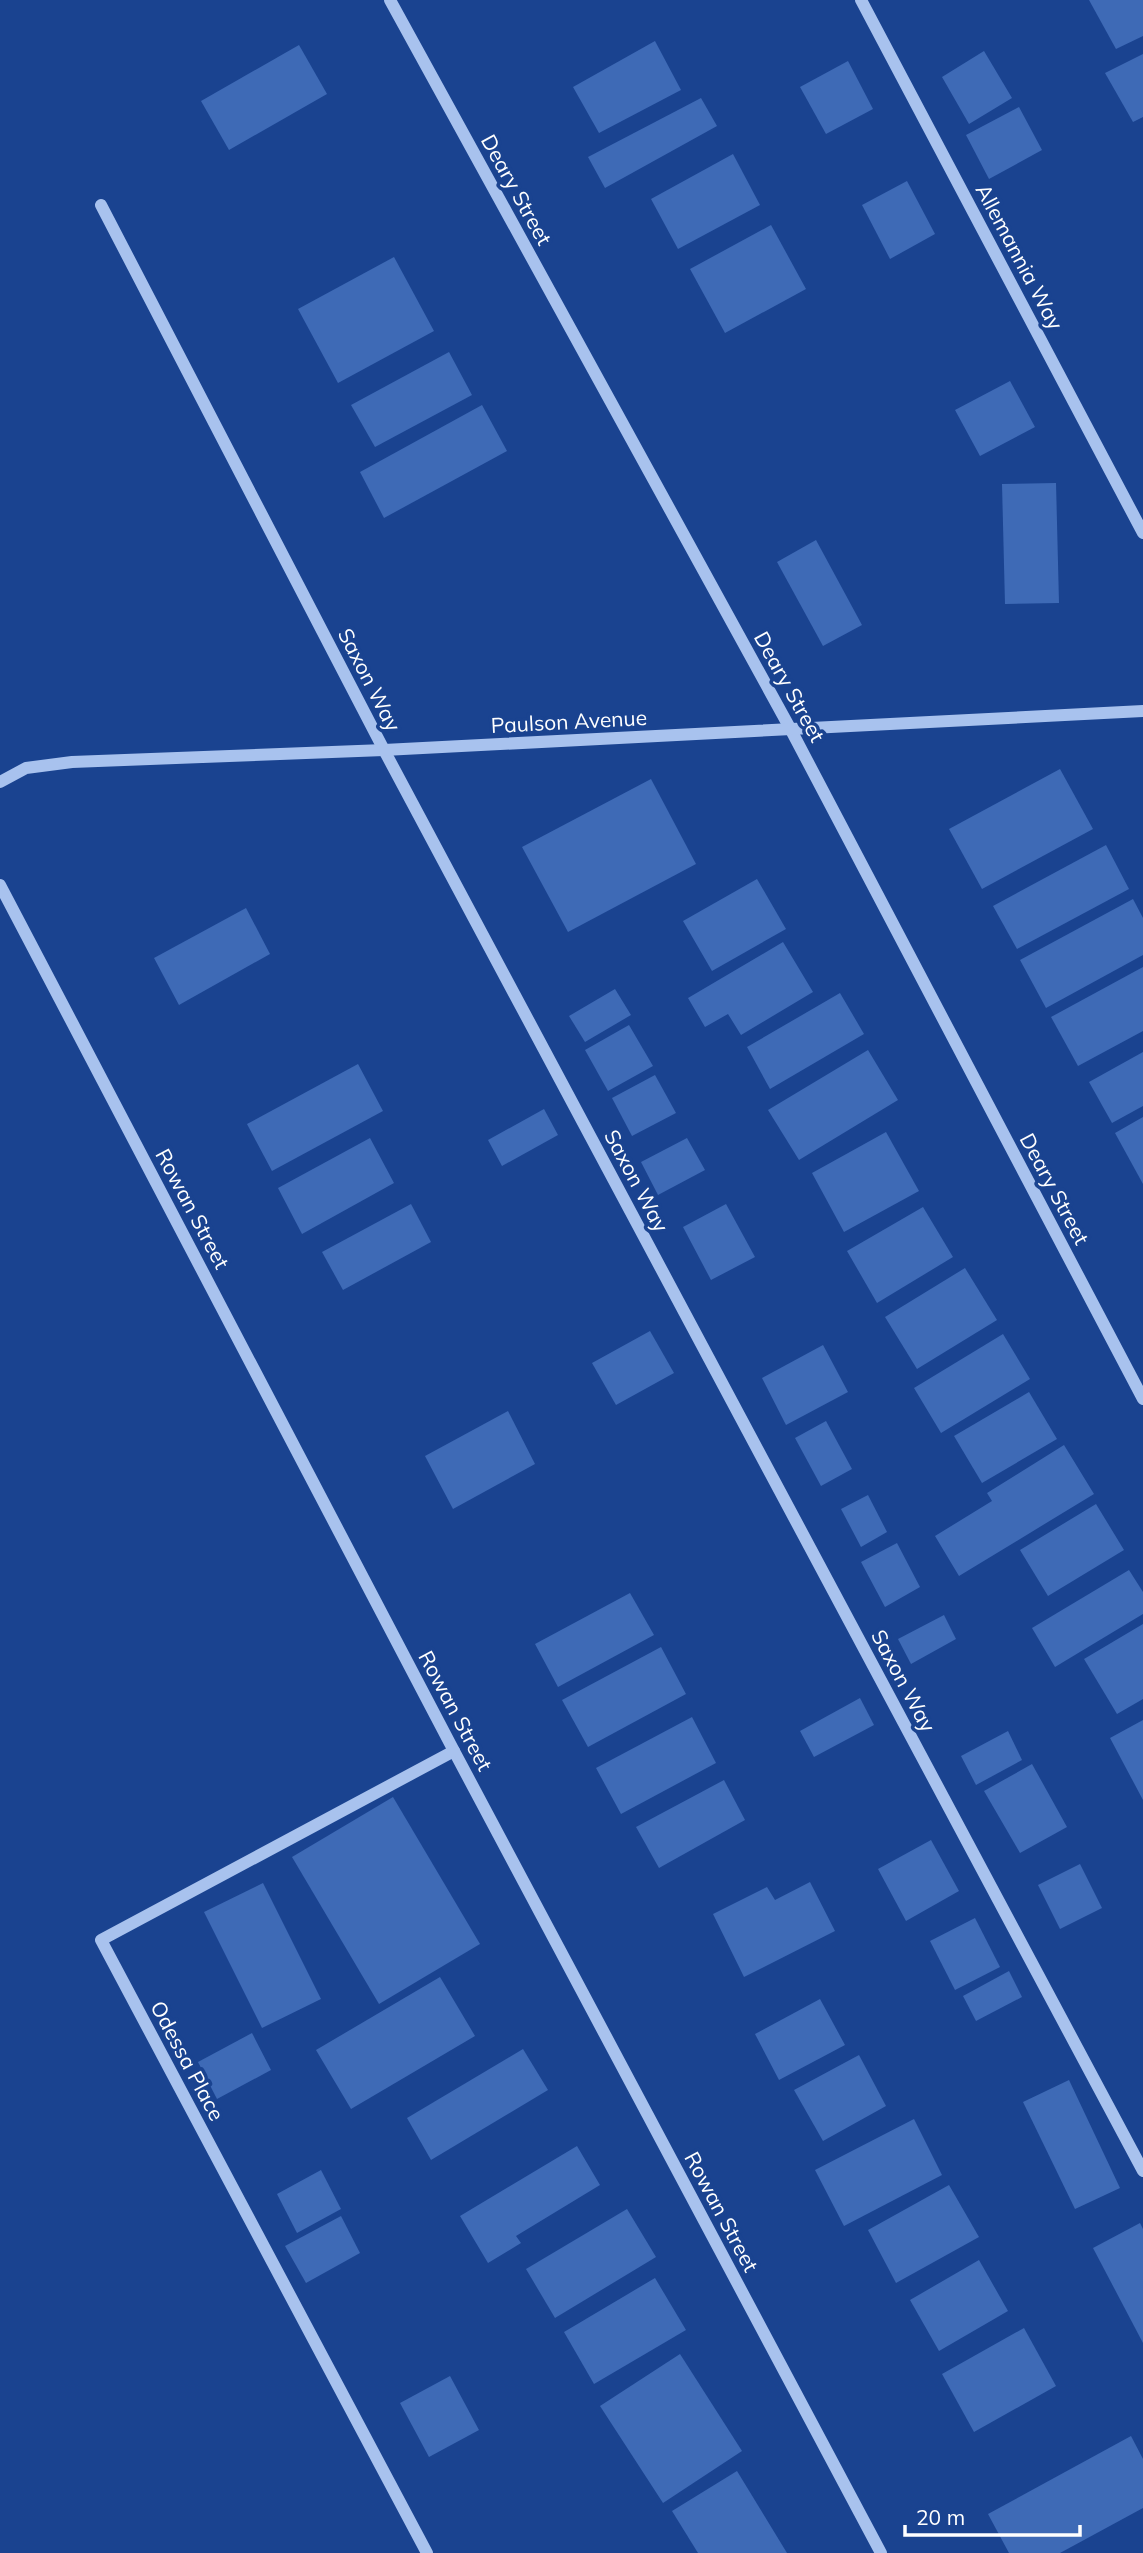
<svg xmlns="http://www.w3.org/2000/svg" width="1143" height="2553" viewBox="0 0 1143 2553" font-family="Mulish,sans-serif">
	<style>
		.building { fill: #3e6ab6 }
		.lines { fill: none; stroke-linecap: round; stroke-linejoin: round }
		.minor { stroke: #a8c2ee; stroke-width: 12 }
		.labels { text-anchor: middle; stroke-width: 7; stroke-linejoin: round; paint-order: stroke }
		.street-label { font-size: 21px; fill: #fff; stroke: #1a4390 }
	</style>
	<rect width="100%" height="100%" fill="#1a4390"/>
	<g class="building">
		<polygon points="1089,0 1143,0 1143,36 1116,49"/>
		<polygon points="655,41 681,90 599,133 573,87"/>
		<polygon points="299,45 327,94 229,150 201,101"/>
		<polygon points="984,51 1012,98 969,124 942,77"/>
		<polygon points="1143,54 1143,117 1133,122 1105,73"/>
		<polygon points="848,61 873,109 826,134 800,87"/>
		<polygon points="701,98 717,126 605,188 588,157"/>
		<polygon points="1019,107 1042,150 989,179 966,135"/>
		<polygon points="733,154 760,205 678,249 651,199"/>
		<polygon points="907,181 935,234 890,259 862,205"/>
		<polygon points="771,225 806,289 725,333 690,269"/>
		<polygon points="394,257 434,331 338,383 298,309"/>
		<polygon points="449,352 472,395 375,447 351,405"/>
		<polygon points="1010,381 1035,427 980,456 955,410"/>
		<polygon points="482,405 507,451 384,518 360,472"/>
		<polygon points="1056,483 1059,603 1005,604 1002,484"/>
		<polygon points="816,540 862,625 823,646 777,562"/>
		<polygon points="1060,769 1093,829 982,889 949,829"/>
		<polygon points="651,779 696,864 568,932 522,847"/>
		<polygon points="1106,845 1129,889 1017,949 993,906"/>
		<polygon points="757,879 786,929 712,971 683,921"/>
		<polygon points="1133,899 1143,918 1143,955 1046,1008 1020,960"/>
		<polygon points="246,908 270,954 179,1005 154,958"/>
		<polygon points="783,942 813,992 741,1035 728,1014 705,1027 688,998"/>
		<polygon points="1143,967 1143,1031 1078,1066 1051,1017"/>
		<polygon points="615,989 631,1015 585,1042 569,1016"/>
		<polygon points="840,993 864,1034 770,1089 747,1047"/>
		<polygon points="629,1025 653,1066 608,1091 585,1050"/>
		<polygon points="868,1050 898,1100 799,1160 768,1110"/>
		<polygon points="1143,1052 1143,1106 1112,1123 1089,1082"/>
		<polygon points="358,1064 383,1111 272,1171 247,1124"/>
		<polygon points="655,1075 676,1113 632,1136 612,1098"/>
		<polygon points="544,1109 558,1135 502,1166 488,1140"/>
		<polygon points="1143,1117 1143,1184 1115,1133"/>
		<polygon points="886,1132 919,1191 844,1232 812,1173"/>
		<polygon points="370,1138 394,1183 302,1234 278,1188"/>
		<polygon points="687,1138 705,1170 658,1195 641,1162"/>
		<polygon points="411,1204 431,1242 343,1290 322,1252"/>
		<polygon points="726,1204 755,1257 711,1280 683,1227"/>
		<polygon points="923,1207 953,1257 877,1303 847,1251"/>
		<polygon points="965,1268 997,1320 917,1369 885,1317"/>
		<polygon points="650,1331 674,1373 616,1405 592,1363"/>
		<polygon points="1003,1334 1030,1379 941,1433 914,1388"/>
		<polygon points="823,1345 848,1392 786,1425 762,1378"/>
		<polygon points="1029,1392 1057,1439 982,1483 954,1436"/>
		<polygon points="508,1411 535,1464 453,1509 425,1456"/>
		<polygon points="826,1421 852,1469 821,1486 795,1438"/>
		<polygon points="1064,1445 1094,1494 959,1576 935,1536 992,1501 987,1493"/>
		<polygon points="868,1495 887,1532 861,1547 841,1509"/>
		<polygon points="1096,1504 1124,1550 1048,1596 1020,1550"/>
		<polygon points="897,1543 920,1587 885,1607 861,1562"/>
		<polygon points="1129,1570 1143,1592 1143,1614 1055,1667 1032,1628"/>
		<polygon points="630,1593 654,1635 558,1687 535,1644"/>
		<polygon points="944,1615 956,1639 911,1664 898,1639"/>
		<polygon points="1143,1624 1143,1699 1117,1714 1084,1659"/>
		<polygon points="661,1647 686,1694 588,1747 562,1700"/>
		<polygon points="860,1698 874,1725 814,1757 800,1731"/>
		<polygon points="692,1717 716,1763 621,1814 596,1768"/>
		<polygon points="1143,1720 1143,1800 1110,1738"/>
		<polygon points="1008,1731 1022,1760 976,1785 961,1756"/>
		<polygon points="1032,1764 1067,1827 1020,1853 984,1791"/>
		<polygon points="724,1780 745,1820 659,1868 636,1827"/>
		<polygon points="393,1797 480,1944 379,2004 292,1857"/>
		<polygon points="931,1840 959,1891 906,1921 878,1869"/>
		<polygon points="1080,1864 1102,1908 1060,1929 1038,1885"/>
		<polygon points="810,1882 835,1931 744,1977 713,1914 767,1887 775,1900"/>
		<polygon points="263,1883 321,1999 262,2028 204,1912"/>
		<polygon points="975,1918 1000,1967 955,1990 930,1941"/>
		<polygon points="1009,1971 1022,1997 976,2021 963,1996"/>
		<polygon points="440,1977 475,2036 351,2109 316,2050"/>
		<polygon points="820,1999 845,2045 779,2080 755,2034"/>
		<polygon points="252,2033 271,2070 217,2099 198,2062"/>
		<polygon points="523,2049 548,2090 431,2160 407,2118"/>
		<polygon points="859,2055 886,2106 823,2141 794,2090"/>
		<polygon points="1069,2080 1120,2188 1075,2209 1023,2102"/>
		<polygon points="914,2119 942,2175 844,2226 815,2170"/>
		<polygon points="577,2146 600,2185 516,2236 521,2243 488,2263 460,2216"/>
		<polygon points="321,2170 341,2209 297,2233 277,2194"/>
		<polygon points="949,2185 979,2237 896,2283 868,2230"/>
		<polygon points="627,2209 656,2257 555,2318 526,2269"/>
		<polygon points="341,2216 360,2253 306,2283 285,2246"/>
		<polygon points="1140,2223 1143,2229 1143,2343 1093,2248"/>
		<polygon points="979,2260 1008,2311 939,2351 910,2300"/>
		<polygon points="655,2278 686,2330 594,2384 564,2332"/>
		<polygon points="1024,2328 1056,2386 974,2432 942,2374"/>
		<polygon points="680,2354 742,2451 663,2503 600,2406"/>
		<polygon points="450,2376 479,2430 429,2457 400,2403"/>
		<polygon points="1131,2436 1143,2459 1143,2508 1060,2553 1009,2553 988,2514"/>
		<polygon points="737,2471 787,2553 698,2553 672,2511"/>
	</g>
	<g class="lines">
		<g class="minor">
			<polyline points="390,0 791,730 1143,1399"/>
			<polyline points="861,0 1143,533"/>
			<polyline points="101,205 384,750 1143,2171"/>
			<polyline points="0,782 26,768 72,762 384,750 1143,711"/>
			<polyline points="0,885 454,1751 881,2553"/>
			<polyline points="427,2553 101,1940 454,1751"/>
		</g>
	</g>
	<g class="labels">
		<g class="street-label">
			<text transform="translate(516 190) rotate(61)" y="7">Deary Street</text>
			<text transform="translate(1019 257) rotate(62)" y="7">Allemannia Way</text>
			<text transform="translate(369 680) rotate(63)" y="7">Saxon Way</text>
			<text transform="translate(789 687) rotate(61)" y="7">Deary Street</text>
			<text transform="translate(569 722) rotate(-3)" y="7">Paulson Avenue</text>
			<text transform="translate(636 1181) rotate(62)" y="7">Saxon Way</text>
			<text transform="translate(1054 1189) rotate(62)" y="7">Deary Street</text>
			<text transform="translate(192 1209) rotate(62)" y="7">Rowan Street</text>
			<text transform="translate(903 1681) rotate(62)" y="7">Saxon Way</text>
			<text transform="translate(455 1711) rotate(62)" y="7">Rowan Street</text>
			<text transform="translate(187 2061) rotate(62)" y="7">Odessa Place</text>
			<text transform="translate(721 2212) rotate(62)" y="7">Rowan Street</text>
		</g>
	</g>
	<path d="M905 2525v10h175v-10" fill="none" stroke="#ffffff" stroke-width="3.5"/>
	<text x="916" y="2525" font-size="21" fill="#ffffff" stroke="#1a4390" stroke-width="5" paint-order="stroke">20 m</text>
</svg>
